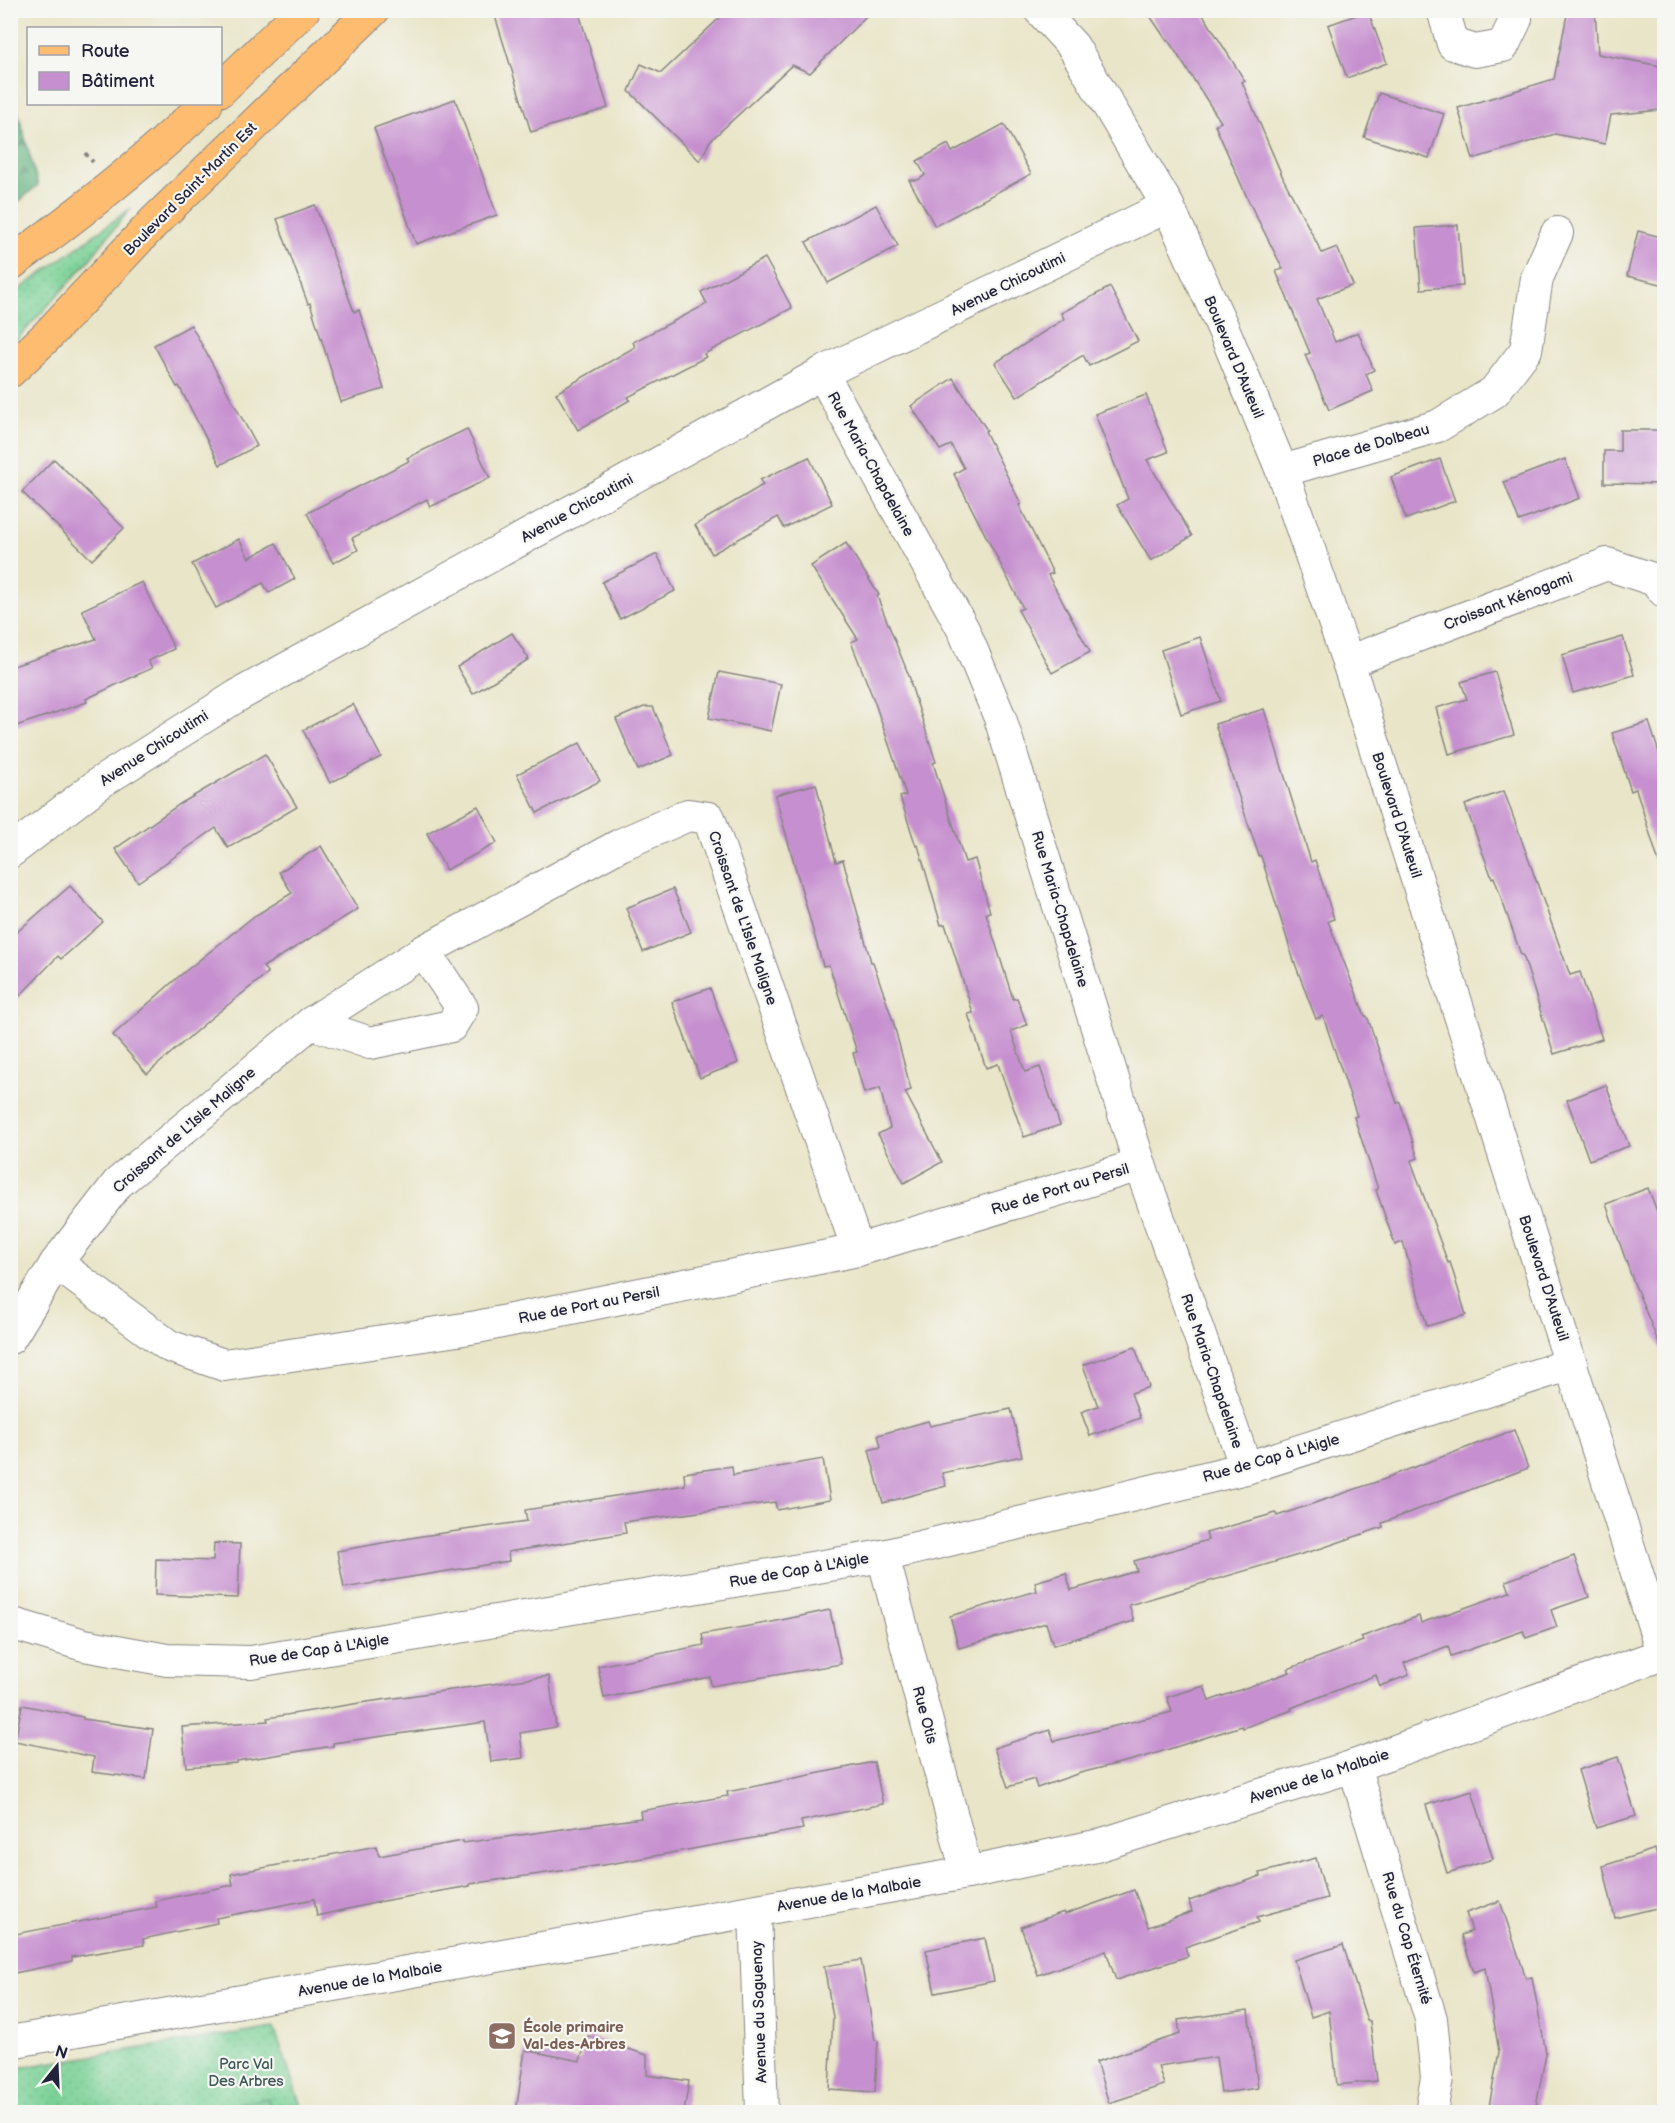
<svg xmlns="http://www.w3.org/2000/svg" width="1675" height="2123" viewBox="0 0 1675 2123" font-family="'Balsamiq Sans',sans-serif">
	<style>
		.grass { fill: url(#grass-dots); stroke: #4e7a68; stroke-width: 1.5 }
		.forest { fill: url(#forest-firs); stroke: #426a5d; stroke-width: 1.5 }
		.pitch { fill: #7ad196; stroke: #4e7a68; stroke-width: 1.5 }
		.building { fill: #c68fcf }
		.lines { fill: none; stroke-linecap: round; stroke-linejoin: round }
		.minor-casing { stroke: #868482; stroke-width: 34 }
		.major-casing { stroke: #868482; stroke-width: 35 }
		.path { stroke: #868482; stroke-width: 4; stroke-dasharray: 4.5 4.5; stroke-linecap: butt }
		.minor { stroke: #fff; stroke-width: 32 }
		.major { stroke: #febc70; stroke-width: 33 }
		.labels { text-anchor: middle; stroke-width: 4.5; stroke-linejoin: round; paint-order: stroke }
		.street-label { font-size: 15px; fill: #22223b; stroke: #f6f6f2 }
		.education-label { font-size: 15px; font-weight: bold; fill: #785e54; stroke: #f6f6f2; text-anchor: start }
		.park-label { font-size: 15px; fill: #3c5756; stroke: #f6f6f2 }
	</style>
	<defs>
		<pattern id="grass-dots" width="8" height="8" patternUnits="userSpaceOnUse" patternTransform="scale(1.5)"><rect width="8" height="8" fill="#7ad196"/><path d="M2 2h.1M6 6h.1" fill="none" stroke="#69b382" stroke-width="1.8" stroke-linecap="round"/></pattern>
		<pattern id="forest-firs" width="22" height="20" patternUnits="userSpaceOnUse" patternTransform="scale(1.5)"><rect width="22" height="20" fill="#63b37f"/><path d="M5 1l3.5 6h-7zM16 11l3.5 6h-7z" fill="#519169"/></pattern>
	</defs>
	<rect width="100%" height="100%" fill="#f6f6f2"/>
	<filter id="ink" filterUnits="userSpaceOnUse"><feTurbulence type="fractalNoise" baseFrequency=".0167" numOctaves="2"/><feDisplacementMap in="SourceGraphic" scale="12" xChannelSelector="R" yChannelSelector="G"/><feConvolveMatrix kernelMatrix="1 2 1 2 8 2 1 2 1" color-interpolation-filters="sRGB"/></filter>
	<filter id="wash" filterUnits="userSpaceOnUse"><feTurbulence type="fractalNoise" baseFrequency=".008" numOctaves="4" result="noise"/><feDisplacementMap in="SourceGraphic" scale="24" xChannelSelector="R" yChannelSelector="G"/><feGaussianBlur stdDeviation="1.35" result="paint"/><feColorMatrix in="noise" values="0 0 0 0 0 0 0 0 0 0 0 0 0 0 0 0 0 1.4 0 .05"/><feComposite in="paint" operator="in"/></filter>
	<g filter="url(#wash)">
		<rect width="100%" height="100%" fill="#e9e5c8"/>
		<g class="grass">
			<polygon points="131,208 85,265 11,346 11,296"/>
			<polygon points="274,2027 303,2112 11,2112 11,2069"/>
		</g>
		<polygon class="forest" points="10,84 38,185 11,208 10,208"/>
		<polygon class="pitch" points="268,2098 270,2112 223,2112 222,2106"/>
		<g id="blocks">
			<g class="building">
				<polygon points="513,10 578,10 608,108 531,132 495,16"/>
				<polygon points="728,10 872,10 810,73 792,65 710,141 700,161 629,91 641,64 661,73"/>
				<polygon points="1146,10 1200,10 1245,81 1242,82 1284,180 1322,253 1337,247 1353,285 1317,299 1335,342 1358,332 1374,370 1366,374 1373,391 1329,410 1305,355 1310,353 1276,271 1283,269 1249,202 1215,125 1221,122 1168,40 1167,41"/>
				<polygon points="1568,10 1595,10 1598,54 1660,66 1663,99 1661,110 1611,115 1605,144 1555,134 1473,159 1458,108 1554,79"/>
				<polygon points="1368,11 1387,63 1347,78 1328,25"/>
				<polygon points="1379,93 1444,114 1429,158 1364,137"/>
				<polygon points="455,99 497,215 416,244 374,128"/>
				<polygon points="1004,124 1031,174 935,226 909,180 918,180 925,175 917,161 948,144 952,152"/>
				<polygon points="315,205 354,312 359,310 384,389 341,402 310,303 308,304 277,219"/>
				<polygon points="876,205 898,246 828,283 806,242"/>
				<polygon points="1458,225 1463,286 1421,289 1416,228"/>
				<polygon points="1638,231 1665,238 1665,285 1627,276"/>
				<polygon points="765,258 792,308 704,354 706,357 628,397 630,400 578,430 556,393 635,347 633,342 707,304 701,292"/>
				<polygon points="1110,287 1138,341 1089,366 1083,355 1017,397 995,363 1064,319 1061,313"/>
				<polygon points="191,325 257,446 220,465 179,386 177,387 154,345"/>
				<polygon points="953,378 987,430 985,431 1021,504 1019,505 1053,573 1048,575 1090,652 1052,673 1018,610 1023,608 954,474 964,468 951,445 940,450 911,406"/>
				<polygon points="1146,395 1168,452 1147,460 1192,536 1151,561 1117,505 1128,499 1095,414"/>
				<polygon points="467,429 490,478 430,507 427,499 352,538 358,550 333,563 307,513 409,461 407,458"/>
				<polygon points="1620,430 1663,430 1662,484 1604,483 1604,451 1620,451"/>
				<polygon points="809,457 832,504 784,528 778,517 712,554 695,525 763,485 760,480"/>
				<polygon points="54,459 124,528 92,560 22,492"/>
				<polygon points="1440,459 1455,501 1406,519 1391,477"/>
				<polygon points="1565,459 1580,498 1519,521 1504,482"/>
				<polygon points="239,539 249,558 276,543 295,579 269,593 263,583 216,608 192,564"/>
				<polygon points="846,543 879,595 877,596 911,681 910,682 936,762 933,763 965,862 975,859 990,912 986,913 1013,999 1017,998 1027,1025 1011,1031 1025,1072 1040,1067 1060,1125 1024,1137 998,1064 986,1068 968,1014 973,1013 945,924 941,925 918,845 916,846 900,797 906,795 875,703 851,642 858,639 811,566"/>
				<polygon points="657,554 675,591 620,619 602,582"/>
				<polygon points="142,582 174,649 148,661 152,668 86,699 87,702 16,726 10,710 10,667 96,639 82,610"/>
				<polygon points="512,633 529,659 473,694 457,667"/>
				<polygon points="1200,637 1221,701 1181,714 1161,650"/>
				<polygon points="1623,637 1634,675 1573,693 1562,655"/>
				<polygon points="719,672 781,684 771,731 709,718"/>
				<polygon points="1495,672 1514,735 1449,754 1436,708 1467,699 1461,682"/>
				<polygon points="353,704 381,757 330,783 303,730"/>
				<polygon points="644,707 653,707 673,755 638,770 616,719"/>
				<polygon points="1264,709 1311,862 1315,860 1334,919 1328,921 1365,1016 1367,1016 1397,1103 1400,1102 1418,1158 1411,1161 1448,1263 1450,1262 1466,1315 1427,1326 1403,1242 1395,1245 1376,1190 1378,1189 1354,1117 1357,1116 1323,1016 1316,1019 1294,961 1261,856 1259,856 1233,779 1215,724"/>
				<polygon points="1649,722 1665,771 1665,862 1659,863 1636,789 1631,791 1612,733"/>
				<polygon points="580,743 600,781 537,813 517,774"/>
				<polygon points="265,754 297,807 228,848 216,828 138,882 115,849 180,804"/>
				<polygon points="816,784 836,862 843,860 871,962 873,962 893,1021 911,1090 905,1092 942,1162 904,1183 878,1134 890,1128 880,1088 864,1093 853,1053 857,1052 829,965 823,966 775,795"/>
				<polygon points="1504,791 1570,975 1580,972 1602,1039 1554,1054 1523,955 1521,955 1494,877 1492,878 1465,805"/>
				<polygon points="478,806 497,843 446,870 427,833"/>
				<polygon points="321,846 358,909 263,967 268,973 210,1019 147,1074 113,1035 177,978 253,917 292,893 279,872"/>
				<polygon points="70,886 103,922 61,959 58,956 10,1006 10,938"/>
				<polygon points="673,889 691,932 643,952 626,908"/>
				<polygon points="710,988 738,1063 700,1078 672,1002"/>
				<polygon points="1606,1085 1629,1146 1589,1160 1567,1100"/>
				<polygon points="1648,1188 1665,1232 1664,1356 1632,1278 1606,1204"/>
				<polygon points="1135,1347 1149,1387 1131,1393 1140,1418 1090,1436 1081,1412 1098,1406 1083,1365"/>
				<polygon points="1011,1409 1022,1456 942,1473 946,1486 883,1503 869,1450 881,1447 878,1435 928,1421 930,1426"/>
				<polygon points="1514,1430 1528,1468 1382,1523 1383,1527 1322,1548 1129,1605 1134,1621 1053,1645 1046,1623 959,1648 950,1616 1037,1591 1035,1582 1066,1573 1071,1590 1137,1571 1134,1561 1208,1540 1206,1533 1276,1513 1277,1516 1388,1478 1388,1477"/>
				<polygon points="823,1459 830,1500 777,1510 775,1502 624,1522 626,1533 508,1552 509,1561 344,1588 337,1551 422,1536 527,1521 525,1510 685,1485 684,1473 732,1466 733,1475"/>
				<polygon points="214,1543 240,1544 238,1598 155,1595 156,1559 213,1561"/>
				<polygon points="1574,1556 1589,1597 1551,1610 1557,1627 1526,1638 1523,1631 1451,1656 1448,1646 1404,1663 1409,1675 1380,1686 1376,1675 1291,1708 1292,1710 1243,1728 1242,1726 1144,1757 1080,1773 1037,1788 1034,1779 1008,1787 994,1748 1050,1730 1054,1741 1172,1712 1167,1697 1204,1686 1209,1701 1290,1672 1288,1669 1363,1641 1361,1637 1419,1616 1421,1623 1510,1592 1506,1581"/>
				<polygon points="830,1610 841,1664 711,1686 710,1677 604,1698 598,1666 704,1645 702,1634 772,1622"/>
				<polygon points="549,1676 556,1727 520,1733 523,1758 491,1762 485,1722 333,1743 333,1746 237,1761 237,1763 186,1767 182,1727 268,1721 267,1718 360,1703"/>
				<polygon points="22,1705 83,1717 83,1719 153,1729 146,1779 92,1772 94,1757 15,1741"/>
				<polygon points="1618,1757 1636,1816 1596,1828 1578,1770"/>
				<polygon points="874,1762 883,1804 801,1821 803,1829 610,1864 470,1884 470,1886 388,1900 317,1916 314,1899 216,1918 217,1923 143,1939 144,1945 72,1957 72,1961 10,1974 10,1935 157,1907 155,1901 233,1885 231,1874 376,1846 379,1856 463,1841 463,1843 641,1818 640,1811 728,1796 727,1792"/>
				<polygon points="1472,1791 1493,1859 1447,1873 1426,1805"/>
				<polygon points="1655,1849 1665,1889 1665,1906 1615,1918 1603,1866"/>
				<polygon points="1316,1858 1327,1898 1257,1917 1259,1922 1185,1947 1188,1956 1116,1980 1106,1951 1038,1975 1021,1927 1064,1912 1065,1914 1134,1890 1148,1927 1192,1912 1189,1901 1261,1876 1260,1873"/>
				<polygon points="1500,1901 1526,1978 1532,1977 1546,2053 1535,2112 1488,2112 1499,2052 1485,1968 1474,1972 1461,1935 1472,1931 1466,1913"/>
				<polygon points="985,1938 994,1981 935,1993 926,1950"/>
				<polygon points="1343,1945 1367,2021 1370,2021 1377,2081 1337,2085 1329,2011 1311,2017 1294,1960"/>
				<polygon points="861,1960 875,2040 878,2041 875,2092 829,2089 833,2017 824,1966"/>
				<polygon points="1248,2010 1258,2088 1221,2093 1216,2057 1158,2066 1164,2085 1109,2103 1096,2062 1180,2034 1178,2020"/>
				<polygon points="588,2036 647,2055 647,2075 689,2081 684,2112 516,2112 525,2050 580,2061"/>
			</g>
		</g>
	</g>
	<g filter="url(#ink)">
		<use href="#blocks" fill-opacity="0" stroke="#868482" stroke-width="1.5"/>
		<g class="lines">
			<g class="minor-casing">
				<g id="minor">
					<polyline points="1040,10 1073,46 1168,206 1226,335 1282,471 1348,662 1664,1658"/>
					<polyline points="1443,10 1453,44 1475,51 1503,46 1516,19 1514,10"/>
					<polyline points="822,373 964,631 1000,718 1140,1165 1246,1468"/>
					<polyline points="1282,471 1438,426 1494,392 1526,350 1537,278 1557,233"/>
					<polyline points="1348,662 1607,564 1655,580 1664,591"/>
					<polyline points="10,852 101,782 237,696 822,373 1168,206"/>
					<polyline points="311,1023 370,1043 451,1026 462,1008 424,951"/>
					<polyline points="56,1263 169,1346 224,1365 477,1327 858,1250 1140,1165"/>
					<polyline points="10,1338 56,1263 118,1183 311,1023 424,951 620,845 688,815 709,818 858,1250"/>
					<polyline points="883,1556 967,1873"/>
					<polyline points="10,1623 84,1645 167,1660 251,1662 883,1556 1246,1468 1571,1364"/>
					<polyline points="1354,1766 1431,2019 1437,2078 1431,2112"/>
					<polyline points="755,1911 762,2112"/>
					<polyline points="10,2042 967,1873 1096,1846 1354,1766 1663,1654"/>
				</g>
			</g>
			<g class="major-casing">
				<g id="major">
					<polyline points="220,90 303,10"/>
					<path d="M10,264C79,214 145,162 206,104"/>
					<polyline points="10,371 46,337 156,220 373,10"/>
				</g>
			</g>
			<polyline class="path" points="85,153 93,162"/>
			<use href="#minor" class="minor"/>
			<use href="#major" class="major"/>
		</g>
	</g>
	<defs>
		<g id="school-square" transform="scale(1.5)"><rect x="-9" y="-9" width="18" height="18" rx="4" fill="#8d6e63" stroke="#f6f6f2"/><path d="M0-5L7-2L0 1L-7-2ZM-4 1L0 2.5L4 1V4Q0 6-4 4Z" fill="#fff"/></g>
	</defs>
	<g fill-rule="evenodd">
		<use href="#school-square" x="502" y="2036"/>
	</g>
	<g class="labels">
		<g class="street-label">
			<text transform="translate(190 189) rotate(-45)" y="5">Boulevard Saint-Martin Est</text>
			<text transform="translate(1008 284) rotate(-26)" y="5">Avenue Chicoutimi</text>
			<text transform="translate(1234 357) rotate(67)" y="5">Boulevard D'Auteuil</text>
			<text transform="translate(1371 445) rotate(-16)" y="5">Place de Dolbeau</text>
			<text transform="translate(871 464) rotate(61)" y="5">Rue Maria-Chapdelaine</text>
			<text transform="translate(577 508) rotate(-29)" y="5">Avenue Chicoutimi</text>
			<text transform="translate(1508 601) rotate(-21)" y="5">Croissant Kénogami</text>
			<text transform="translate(154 748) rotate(-33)" y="5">Avenue Chicoutimi</text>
			<text transform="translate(1397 815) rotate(72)" y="5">Boulevard D'Auteuil</text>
			<text transform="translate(1060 909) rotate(73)" y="5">Rue Maria-Chapdelaine</text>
			<text transform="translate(743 918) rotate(71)" y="5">Croissant de L'Isle Maligne</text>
			<text transform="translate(184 1130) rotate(-41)" y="5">Croissant de L'Isle Maligne</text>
			<text transform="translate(1060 1189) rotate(-17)" y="5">Rue de Port au Persil</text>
			<text transform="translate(1544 1278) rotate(72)" y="5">Boulevard D'Auteuil</text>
			<text transform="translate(589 1305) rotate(-11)" y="5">Rue de Port au Persil</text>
			<text transform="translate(1212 1371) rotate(71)" y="5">Rue Maria-Chapdelaine</text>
			<text transform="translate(1271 1458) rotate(-16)" y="5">Rue de Cap à L'Aigle</text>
			<text transform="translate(799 1570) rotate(-10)" y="5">Rue de Cap à L'Aigle</text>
			<text transform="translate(319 1650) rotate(-9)" y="5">Rue de Cap à L'Aigle</text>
			<text transform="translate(925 1715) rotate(75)" y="5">Rue Otis</text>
			<text transform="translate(1319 1776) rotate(-18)" y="5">Avenue de la Malbaie</text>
			<text transform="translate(849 1894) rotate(-10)" y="5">Avenue de la Malbaie</text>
			<text transform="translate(1407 1938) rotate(73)" y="5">Rue du Cap Éternité</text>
			<text transform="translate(370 1979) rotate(-10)" y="5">Avenue de la Malbaie</text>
			<text transform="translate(759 2012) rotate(-92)" y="5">Avenue du Saguenay</text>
		</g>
		<g class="education-label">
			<text x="523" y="2032">École primaire<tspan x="523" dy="17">Val-des-Arbres</tspan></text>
		</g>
		<g class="park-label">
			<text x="246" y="2069">Parc Val<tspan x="246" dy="17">Des Arbres</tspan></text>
		</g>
	</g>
	<rect width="1675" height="2123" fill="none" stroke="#f6f6f2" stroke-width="36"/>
	<rect x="27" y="27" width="195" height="78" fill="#f6f6f2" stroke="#a1a1a9" stroke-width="1.5"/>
	<rect x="39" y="46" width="30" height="9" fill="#febc70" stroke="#a1a1a9" stroke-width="1.5"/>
	<text x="81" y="57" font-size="18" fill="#22223b">Route</text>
	<rect x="39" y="72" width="30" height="18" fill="#c68fcf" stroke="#a1a1a9" stroke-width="1.5"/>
	<text x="81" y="87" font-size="18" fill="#22223b">Bâtiment</text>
	<g transform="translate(57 2066) rotate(18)" stroke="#f6f6f2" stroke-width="4.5" paint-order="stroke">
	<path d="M0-4.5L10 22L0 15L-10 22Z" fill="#22223b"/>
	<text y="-9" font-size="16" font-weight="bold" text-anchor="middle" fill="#22223b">N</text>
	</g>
</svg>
